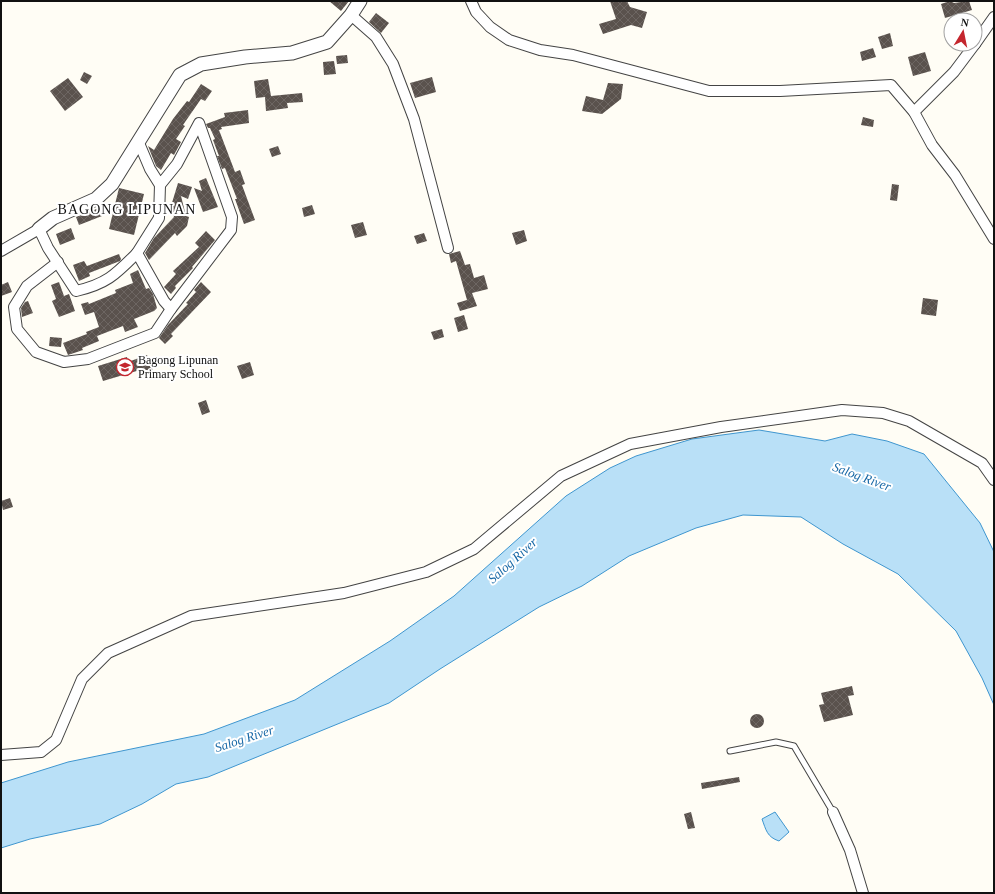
<svg xmlns="http://www.w3.org/2000/svg" width="995" height="894" viewBox="0 0 995 894" font-family="Georgia,serif">
	<style>
		.water { fill: #b9e0f7; stroke: #3f96cf }
		.building { fill: url(#building-cross-hatch) }
		.lines { fill: none; stroke-linecap: round; stroke-linejoin: round }
		.service-casing { stroke: #444; stroke-width: 7 }
		.minor-casing { stroke: #444; stroke-width: 12 }
		.tertiary-casing { stroke: #444; stroke-width: 15 }
		.service { stroke: #fff; stroke-width: 5 }
		.minor { stroke: #fff; stroke-width: 10 }
		.tertiary { stroke: #fff; stroke-width: 13 }
		.labels { text-anchor: middle; stroke-width: 4; stroke-linejoin: round; paint-order: stroke }
		.poi-label { font-size: 12px; fill: #111; stroke: #fff; text-anchor: start }
		.water-label { font-size: 13px; font-style: italic; fill: #1768a6; stroke: #fff }
		.quarter-label { font-size: 14px; letter-spacing: 1px; fill: #111; stroke: #fff }
	</style>
	<defs>
		<pattern id="building-cross-hatch" width="8" height="8" patternUnits="userSpaceOnUse"><rect width="8" height="8" fill="#5a524d"/><path d="M0 0l8 8M0 8l8-8" fill="none" stroke="#6d6662"/></pattern>
	</defs>
	<rect width="100%" height="100%" fill="#fffdf5"/>
	<g class="water">
		<polygon points="759,430 825,441 852,434 887,441 924,454 980,523 994,552 994,705 982,678 956,631 898,574 843,544 801,517 743,515 696,528 629,556 582,586 539,607 440,669 389,703 208,777 176,784 142,804 100,824 30,839 1,848 1,783 68,762 204,734 295,700 390,641 454,596 566,496 610,468 636,456 692,439"/>
		<path d="M775,812L789,832L779,841C767,837 766,830 762,819Z"/>
	</g>
	<g class="building">
		<polygon points="329,1 349,1 341,11"/>
		<polygon points="610,1 627,1 630,7 647,12 642,28 631,25 603,34 599,24 616,19"/>
		<polygon points="950,1 954,3 969,1 972,10 945,18 941,4"/>
		<polygon points="376,13 389,23 381,33 369,22"/>
		<polygon points="890,33 893,46 882,49 878,37"/>
		<polygon points="873,48 876,57 862,61 860,52"/>
		<polygon points="925,52 931,71 913,76 908,57"/>
		<polygon points="347,55 348,63 337,64 336,56"/>
		<polygon points="334,61 336,74 324,75 323,62"/>
		<polygon points="84,72 92,76 87,84 80,80"/>
		<polygon points="432,77 436,92 415,98 410,83"/>
		<polygon points="68,78 83,97 65,111 50,91"/>
		<polygon points="268,79 271,96 302,93 303,102 287,103 288,108 266,111 265,97 256,98 254,81"/>
		<polygon points="608,83 623,84 621,99 602,114 582,111 586,96 603,100"/>
		<polygon points="201,84 212,91 205,101 201,99 183,125 185,126 176,139 181,142 174,155 171,153 161,170 156,166 148,146 154,150 173,119 187,101 189,102"/>
		<polygon points="248,110 249,123 221,127 222,129 219,130 235,172 240,170 245,184 242,185 255,220 244,224 235,199 237,199 225,168 222,169 217,156 219,156 213,140 215,139 210,128 208,128 206,124 225,117 224,113"/>
		<polygon points="863,117 874,120 873,127 861,125"/>
		<polygon points="278,146 281,154 272,157 269,149"/>
		<polygon points="206,178 218,207 203,212 194,188 202,191 199,181"/>
		<polygon points="178,183 192,187 188,199 181,196 186,216 189,217 187,226 177,236 175,233 149,260 145,253 154,238 174,217 171,206"/>
		<polygon points="892,184 899,185 897,201 890,200"/>
		<polygon points="119,188 144,194 134,235 109,229"/>
		<polygon points="312,205 315,214 304,217 302,208"/>
		<polygon points="99,208 102,216 79,225 76,217"/>
		<polygon points="363,222 367,235 355,238 351,225"/>
		<polygon points="71,228 75,239 60,245 56,234"/>
		<polygon points="524,230 527,241 516,245 512,233"/>
		<polygon points="206,231 215,240 192,267 193,268 175,286 176,288 171,294 164,287 176,274 173,271 199,247 195,243"/>
		<polygon points="424,233 427,241 417,244 414,236"/>
		<polygon points="460,251 465,265 470,264 474,278 484,275 488,289 472,293 477,306 460,311 457,303 467,300 456,261 451,263 449,254"/>
		<polygon points="119,254 121,259 120,261 89,273 90,276 79,281 73,265 84,261 87,266"/>
		<polygon points="138,270 146,289 149,288 153,294 157,308 154,311 134,319 138,327 125,332 123,326 97,336 99,341 82,348 83,350 68,355 63,343 87,334 86,332 99,327 94,312 85,315 81,304 88,302 89,304 116,293 115,290 133,283 130,274"/>
		<polygon points="8,282 12,292 1,296 1,285"/>
		<polygon points="59,282 64,296 69,294 75,311 59,317 52,301 56,299 51,285"/>
		<polygon points="201,282 211,292 171,334 173,336 165,344 159,338 168,325 188,304 186,303 196,292 194,290"/>
		<polygon points="923,298 938,300 936,316 921,314"/>
		<polygon points="28,301 33,313 22,317 21,308 25,302"/>
		<polygon points="464,315 468,329 458,332 454,318"/>
		<polygon points="442,329 444,337 434,340 431,332"/>
		<polygon points="50,337 62,338 61,347 49,346"/>
		<polygon points="147,355 153,370 142,375 140,370 103,381 98,366 127,357 128,362"/>
		<polygon points="250,362 254,375 242,379 237,366"/>
		<polygon points="206,400 210,412 202,415 198,403"/>
		<polygon points="10,498 13,507 3,510 1,501"/>
		<polygon points="852,686 854,695 848,696 853,715 824,722 819,705 824,704 821,693"/>
		<circle cx="757" cy="721" r="7"/>
		<polygon points="739,777 740,782 702,789 701,783"/>
		<polygon points="691,812 695,828 688,829 684,814"/>
	</g>
	<g class="lines">
		<g class="service-casing">
			<polyline id="service" points="730,751 776,742 794,746 833,812"/>
		</g>
		<g class="minor-casing">
			<g id="minor">
				<polyline points="471,1 476,12 490,27 509,40 540,50 573,55 709,91 780,91 891,85 914,112 932,145 955,175 994,239"/>
				<polyline points="351,15 376,37 393,64 414,119 448,248"/>
				<polyline points="975,44 994,17"/>
				<polyline points="914,112 954,72 975,44"/>
				<path d="M1,251L39,229L48,248L76,291C107,284 116,274 137,253L164,301L171,309L231,230L232,217L199,123L177,164L160,185L150,169L139,143"/>
				<polyline points="137,253 159,218 160,185"/>
				<polyline points="58,262 27,286 14,307 17,329 36,352 64,362 88,359 155,333 171,309"/>
				<polyline points="1,755 41,752 56,740 82,679 108,653 191,616 344,593 426,572 474,549 561,476 630,444 721,427 842,410 883,413 909,421 982,463 994,480"/>
				<polyline points="833,812 850,850 863,893"/>
			</g>
		</g>
		<g class="tertiary-casing">
			<polyline id="tertiary" points="39,229 53,218 96,199 112,184 180,75 201,64 245,57 292,53 327,42 351,15 360,1"/>
		</g>
		<use href="#service" class="service"/>
		<use href="#minor" class="minor"/>
		<use href="#tertiary" class="tertiary"/>
	</g>
	<defs>
		<g id="school-ring" transform="scale(0.9)"><circle r="9.5" fill="#fff" stroke="#c4262e" stroke-width="1.5"/><path d="M0-5L7-2L0 1L-7-2ZM-4 1L0 2.5L4 1V4Q0 6-4 4Z" fill="#c4262e"/></g>
	</defs>
	<g fill-rule="evenodd">
		<use href="#school-ring" x="125" y="367"/>
	</g>
	<g class="labels">
		<g class="poi-label">
			<text x="138" y="364">Bagong Lipunan<tspan x="138" dy="14">Primary School</tspan></text>
		</g>
		<g class="water-label">
			<text transform="translate(862 476) rotate(20)" y="5">Salog River</text>
			<text transform="translate(512 560) rotate(-42)" y="5">Salog River</text>
			<text transform="translate(244 738) rotate(-18)" y="5">Salog River</text>
		</g>
		<g class="quarter-label">
			<text x="127" y="214">BAGONG LIPUNAN</text>
		</g>
	</g>
	<rect width="995" height="894" fill="none" stroke="#111111" stroke-width="4"/>
	<g transform="translate(963 32) rotate(10)"><circle r="19" fill="#ffffff" stroke="#a0a0a0"/>
	<path d="M0-3L7 15L0 10L-7 15Z" fill="#c4262e"/>
	<text y="-6" font-size="11" font-weight="bold" text-anchor="middle" fill="#111111">N</text>
	</g>
</svg>
